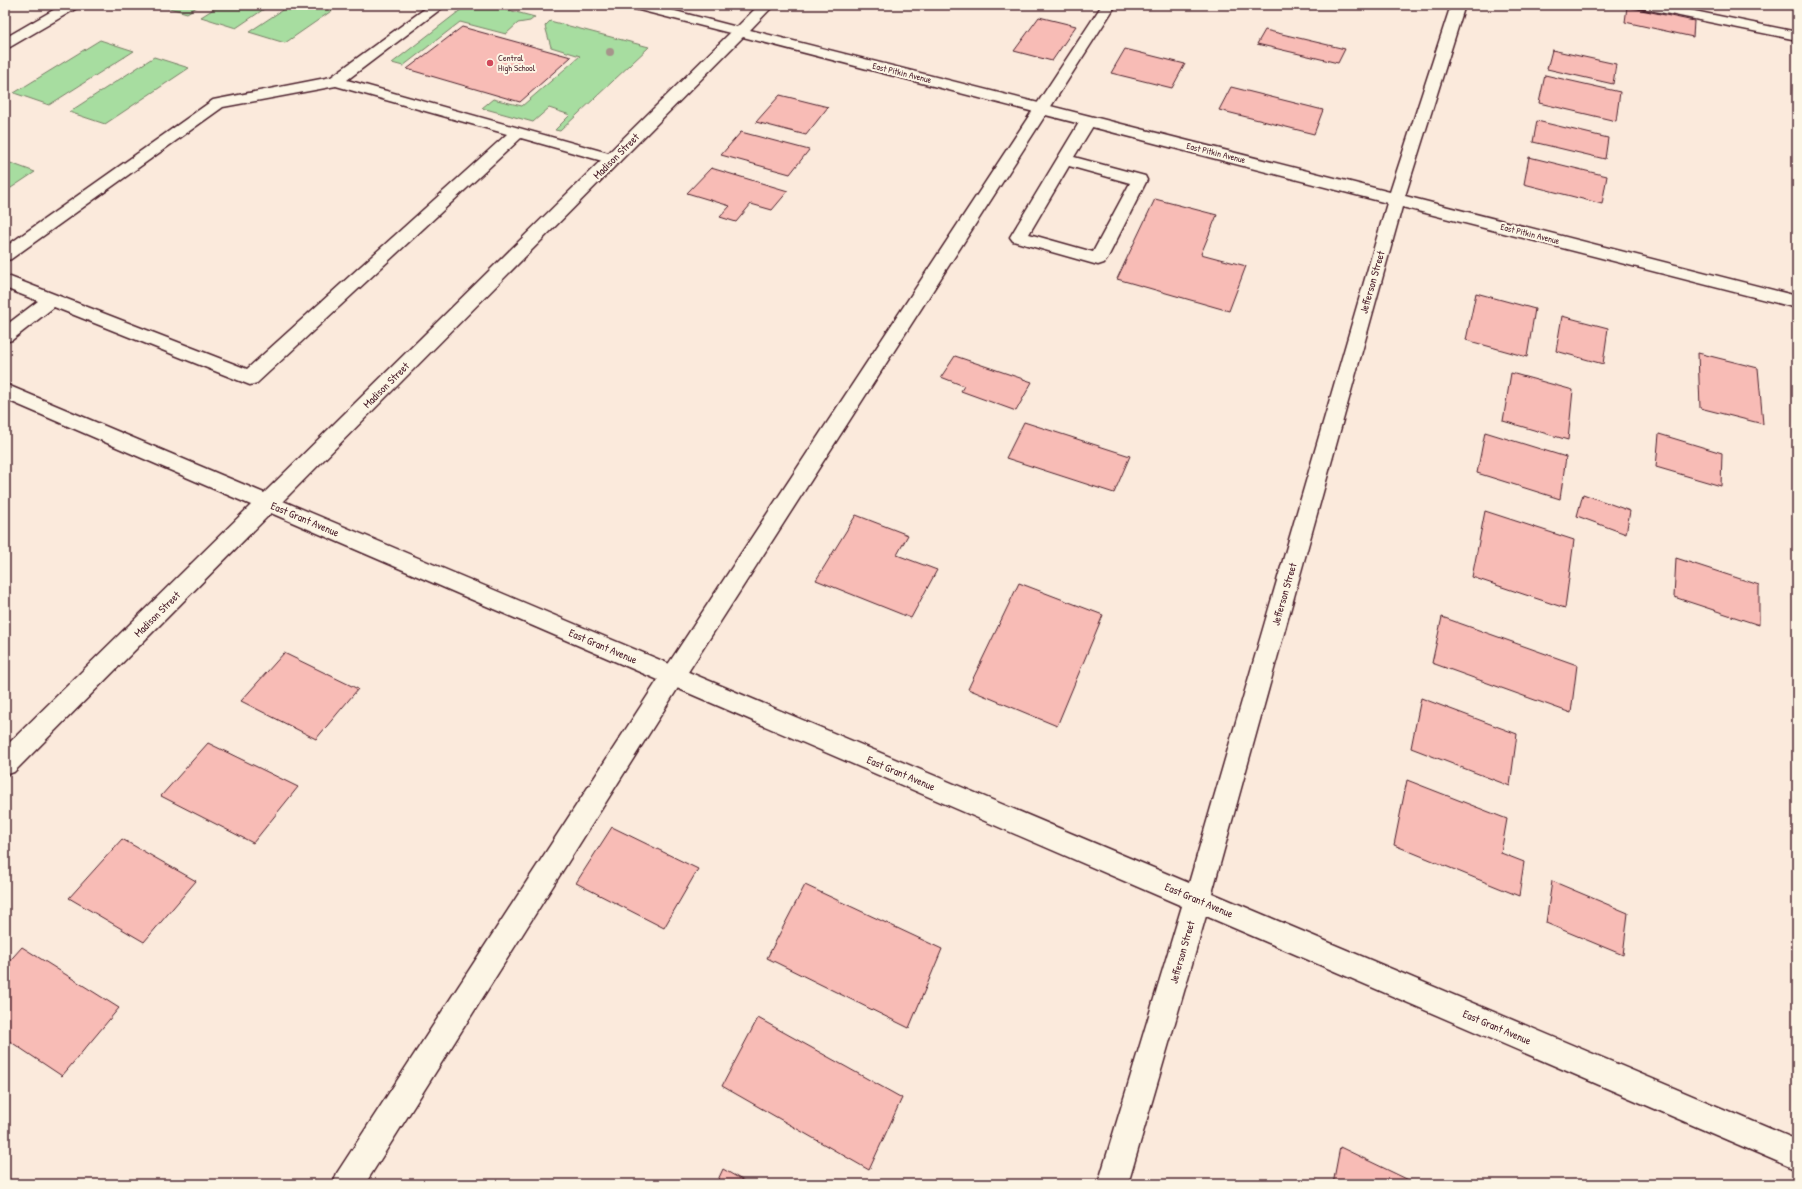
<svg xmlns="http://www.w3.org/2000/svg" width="1802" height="1189" viewBox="0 0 1802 1189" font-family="'Patrick Hand',sans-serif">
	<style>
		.green { fill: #a7dda0; stroke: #787e66 }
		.building { fill: #f8bcb6; stroke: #4a1f2b }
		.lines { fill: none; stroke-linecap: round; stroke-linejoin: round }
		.lane-casing { stroke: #4a1f2b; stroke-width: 3 }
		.street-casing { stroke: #4a1f2b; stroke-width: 3 }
		.secondary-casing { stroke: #4a1f2b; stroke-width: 3 }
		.lane { fill: #fcf5e5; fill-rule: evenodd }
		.street { fill: #fcf5e5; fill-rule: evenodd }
		.secondary { fill: #fcf5e5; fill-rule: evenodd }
		.tree { fill: #a6948b }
		.poi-dot { fill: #d1495b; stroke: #fcf5e5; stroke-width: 1.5 }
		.labels { text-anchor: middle; stroke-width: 4; stroke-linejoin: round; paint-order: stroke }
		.far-poi-label { font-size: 9px; fill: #4a1f2b; stroke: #fcf5e5; text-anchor: start }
		.far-street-label { font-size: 9px; fill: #4a1f2b; stroke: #fcf5e5 }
		.street-label { font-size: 11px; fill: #4a1f2b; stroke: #fcf5e5 }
	</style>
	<rect width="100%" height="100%" fill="#fbeadc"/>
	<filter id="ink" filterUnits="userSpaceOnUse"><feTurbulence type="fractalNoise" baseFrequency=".025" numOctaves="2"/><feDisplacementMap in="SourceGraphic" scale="8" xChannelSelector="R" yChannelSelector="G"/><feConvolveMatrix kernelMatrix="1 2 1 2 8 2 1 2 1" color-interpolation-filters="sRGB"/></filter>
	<g filter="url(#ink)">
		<g class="green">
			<polygon points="159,5 200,5 187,13"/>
			<polygon points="220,5 270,5 236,28 201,17"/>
			<polygon points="290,5 340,5 285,43 249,32"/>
			<polygon points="467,5 489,5 535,17 530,21 518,23 506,34 460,22 403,66 392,63"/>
			<polygon points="550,21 649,47 560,131 555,130 570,115 549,108 533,122 482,108 493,99 522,106 580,56 551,47 545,26"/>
			<polygon points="100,40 134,51 49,105 14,93"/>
			<polygon points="154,57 189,68 105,124 69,112"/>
			<polygon points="5,161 35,172 5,192"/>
		</g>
		<g class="building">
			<polygon points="1343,5 1363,5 1361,9"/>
			<polygon points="1627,7 1694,21 1693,37 1625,22"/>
			<polygon points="1039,17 1076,26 1052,61 1014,51"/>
			<polygon points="462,27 571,57 520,102 407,69"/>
			<polygon points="1265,30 1345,49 1338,63 1257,44"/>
			<polygon points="1125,49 1185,64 1172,88 1111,73"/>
			<polygon points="1552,50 1616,64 1613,84 1547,69"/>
			<polygon points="1545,75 1620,92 1616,121 1539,103"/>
			<polygon points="1231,87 1323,110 1314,134 1219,110"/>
			<polygon points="780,95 828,107 806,135 756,122"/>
			<polygon points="1537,121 1608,138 1605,159 1533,142"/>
			<polygon points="741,132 809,150 790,174 721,155"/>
			<polygon points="1529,157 1607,176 1602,204 1524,184"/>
			<polygon points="711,168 788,191 772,210 751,204 736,222 720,217 730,206 687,193"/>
			<polygon points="1155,199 1217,215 1201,254 1246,266 1229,311 1117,279"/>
			<polygon points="1476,293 1535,309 1527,357 1466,340"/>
			<polygon points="1562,316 1608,328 1603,364 1556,351"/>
			<polygon points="1698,353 1758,368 1763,424 1700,408"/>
			<polygon points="955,356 1032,382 1016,411 961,391 964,386 941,377"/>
			<polygon points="1511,373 1573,390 1568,440 1503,421"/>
			<polygon points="1024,422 1130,456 1114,493 1006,458"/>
			<polygon points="1485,432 1566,457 1560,499 1477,473"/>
			<polygon points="1659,434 1722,453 1721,486 1656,467"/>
			<polygon points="1583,494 1630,511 1626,534 1577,516"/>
			<polygon points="1485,511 1574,540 1565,608 1472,577"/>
			<polygon points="856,515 908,535 897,555 937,570 911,618 816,580"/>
			<polygon points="1676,558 1759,585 1759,625 1674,597"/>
			<polygon points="1019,583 1103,615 1057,726 968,689"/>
			<polygon points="1442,617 1577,665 1571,713 1432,663"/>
			<polygon points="284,653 358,689 316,739 241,701"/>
			<polygon points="1421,698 1517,734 1510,786 1411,748"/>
			<polygon points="208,743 298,787 253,843 161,796"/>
			<polygon points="1407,780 1507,819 1501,853 1524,862 1519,896 1394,845"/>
			<polygon points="612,827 698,869 664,928 576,883"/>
			<polygon points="122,839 196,881 144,942 69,898"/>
			<polygon points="1552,881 1628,913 1623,955 1546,923"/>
			<polygon points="805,885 942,949 909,1028 767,958"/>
			<polygon points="22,947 119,1008 62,1076 5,1038 5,966"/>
			<polygon points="758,1018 902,1098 869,1170 722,1086"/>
			<polygon points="1340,1147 1417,1184 1333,1184"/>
			<polygon points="723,1169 749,1184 716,1184"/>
		</g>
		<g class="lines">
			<g class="lane-casing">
				<g id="lane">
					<polygon points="430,5 446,5 347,80 619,156 621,159 619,162 613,164 521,138 257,383 250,385 54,307 12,340 5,342 5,326 38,301 5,288 5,275 247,369 507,134 336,86 223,107 11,259 5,261 5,247 213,100 331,77"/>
					<polygon points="1102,5 1116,5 681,683 365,1184 333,1184 337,1173 665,669"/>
					<polygon points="1638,5 1665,5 1797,32 1797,40 1645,9 1640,8"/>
					<path d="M1088,116L1093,118L1096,121L1074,157L1145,176L1147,180L1107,259L1104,263L1098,265L1013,241L1010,237L1080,121L1083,118ZM1069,166L1130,183L1093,252L1029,234Z"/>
				</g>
			</g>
			<g class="street-casing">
				<path id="street" d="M629,5H652L737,27L759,5H774L750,30L1390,192L1451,5H1465L1405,196L1797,296V308L1402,207L1212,893L1797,1140V1170L1206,916L1128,1184H1098L1182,906L271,513L14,772L5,775V747L251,505L5,399V384L264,493L730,33L631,8ZM743,37L1387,203L1189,883L283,501Z"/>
			</g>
			<g class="secondary-casing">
				<polygon id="secondary" points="62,5 79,5 77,8 10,47 5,48 5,38"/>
			</g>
			<use href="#lane" class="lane"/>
			<use href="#street" class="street"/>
			<use href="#secondary" class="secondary"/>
		</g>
		<circle class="tree" cx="610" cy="52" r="4"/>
	</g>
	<circle class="poi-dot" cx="490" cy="63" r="4"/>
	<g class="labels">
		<g class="far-poi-label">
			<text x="498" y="61">Central<tspan x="498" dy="10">High School</tspan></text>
		</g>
		<g class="far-street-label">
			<text transform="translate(902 73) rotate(14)" y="3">East Pitkin Avenue</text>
			<text transform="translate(1216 153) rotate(14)" y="3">East Pitkin Avenue</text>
			<text transform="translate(1530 234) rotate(14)" y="3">East Pitkin Avenue</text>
		</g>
		<g class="street-label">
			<text transform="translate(616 156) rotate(-45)" y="4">Madison Street</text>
			<text transform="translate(1372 282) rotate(-74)" y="4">Jefferson Street</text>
			<text transform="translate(386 385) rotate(-45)" y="4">Madison Street</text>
			<text transform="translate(305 519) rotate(23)" y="4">East Grant Avenue</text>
			<text transform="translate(1284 594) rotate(-74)" y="4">Jefferson Street</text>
			<text transform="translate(157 614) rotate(-45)" y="4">Madison Street</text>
			<text transform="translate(603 646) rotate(23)" y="4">East Grant Avenue</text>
			<text transform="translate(901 773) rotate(23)" y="4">East Grant Avenue</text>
			<text transform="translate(1199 900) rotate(23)" y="4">East Grant Avenue</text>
			<text transform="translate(1182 952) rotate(-74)" y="4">Jefferson Street</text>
			<text transform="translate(1497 1027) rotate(23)" y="4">East Grant Avenue</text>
		</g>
	</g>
	<rect width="1802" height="1189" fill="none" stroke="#fcf5e5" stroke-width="20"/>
	<rect x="10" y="10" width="1782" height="1169" fill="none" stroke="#4a1f2b" stroke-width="1.5" filter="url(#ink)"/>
</svg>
